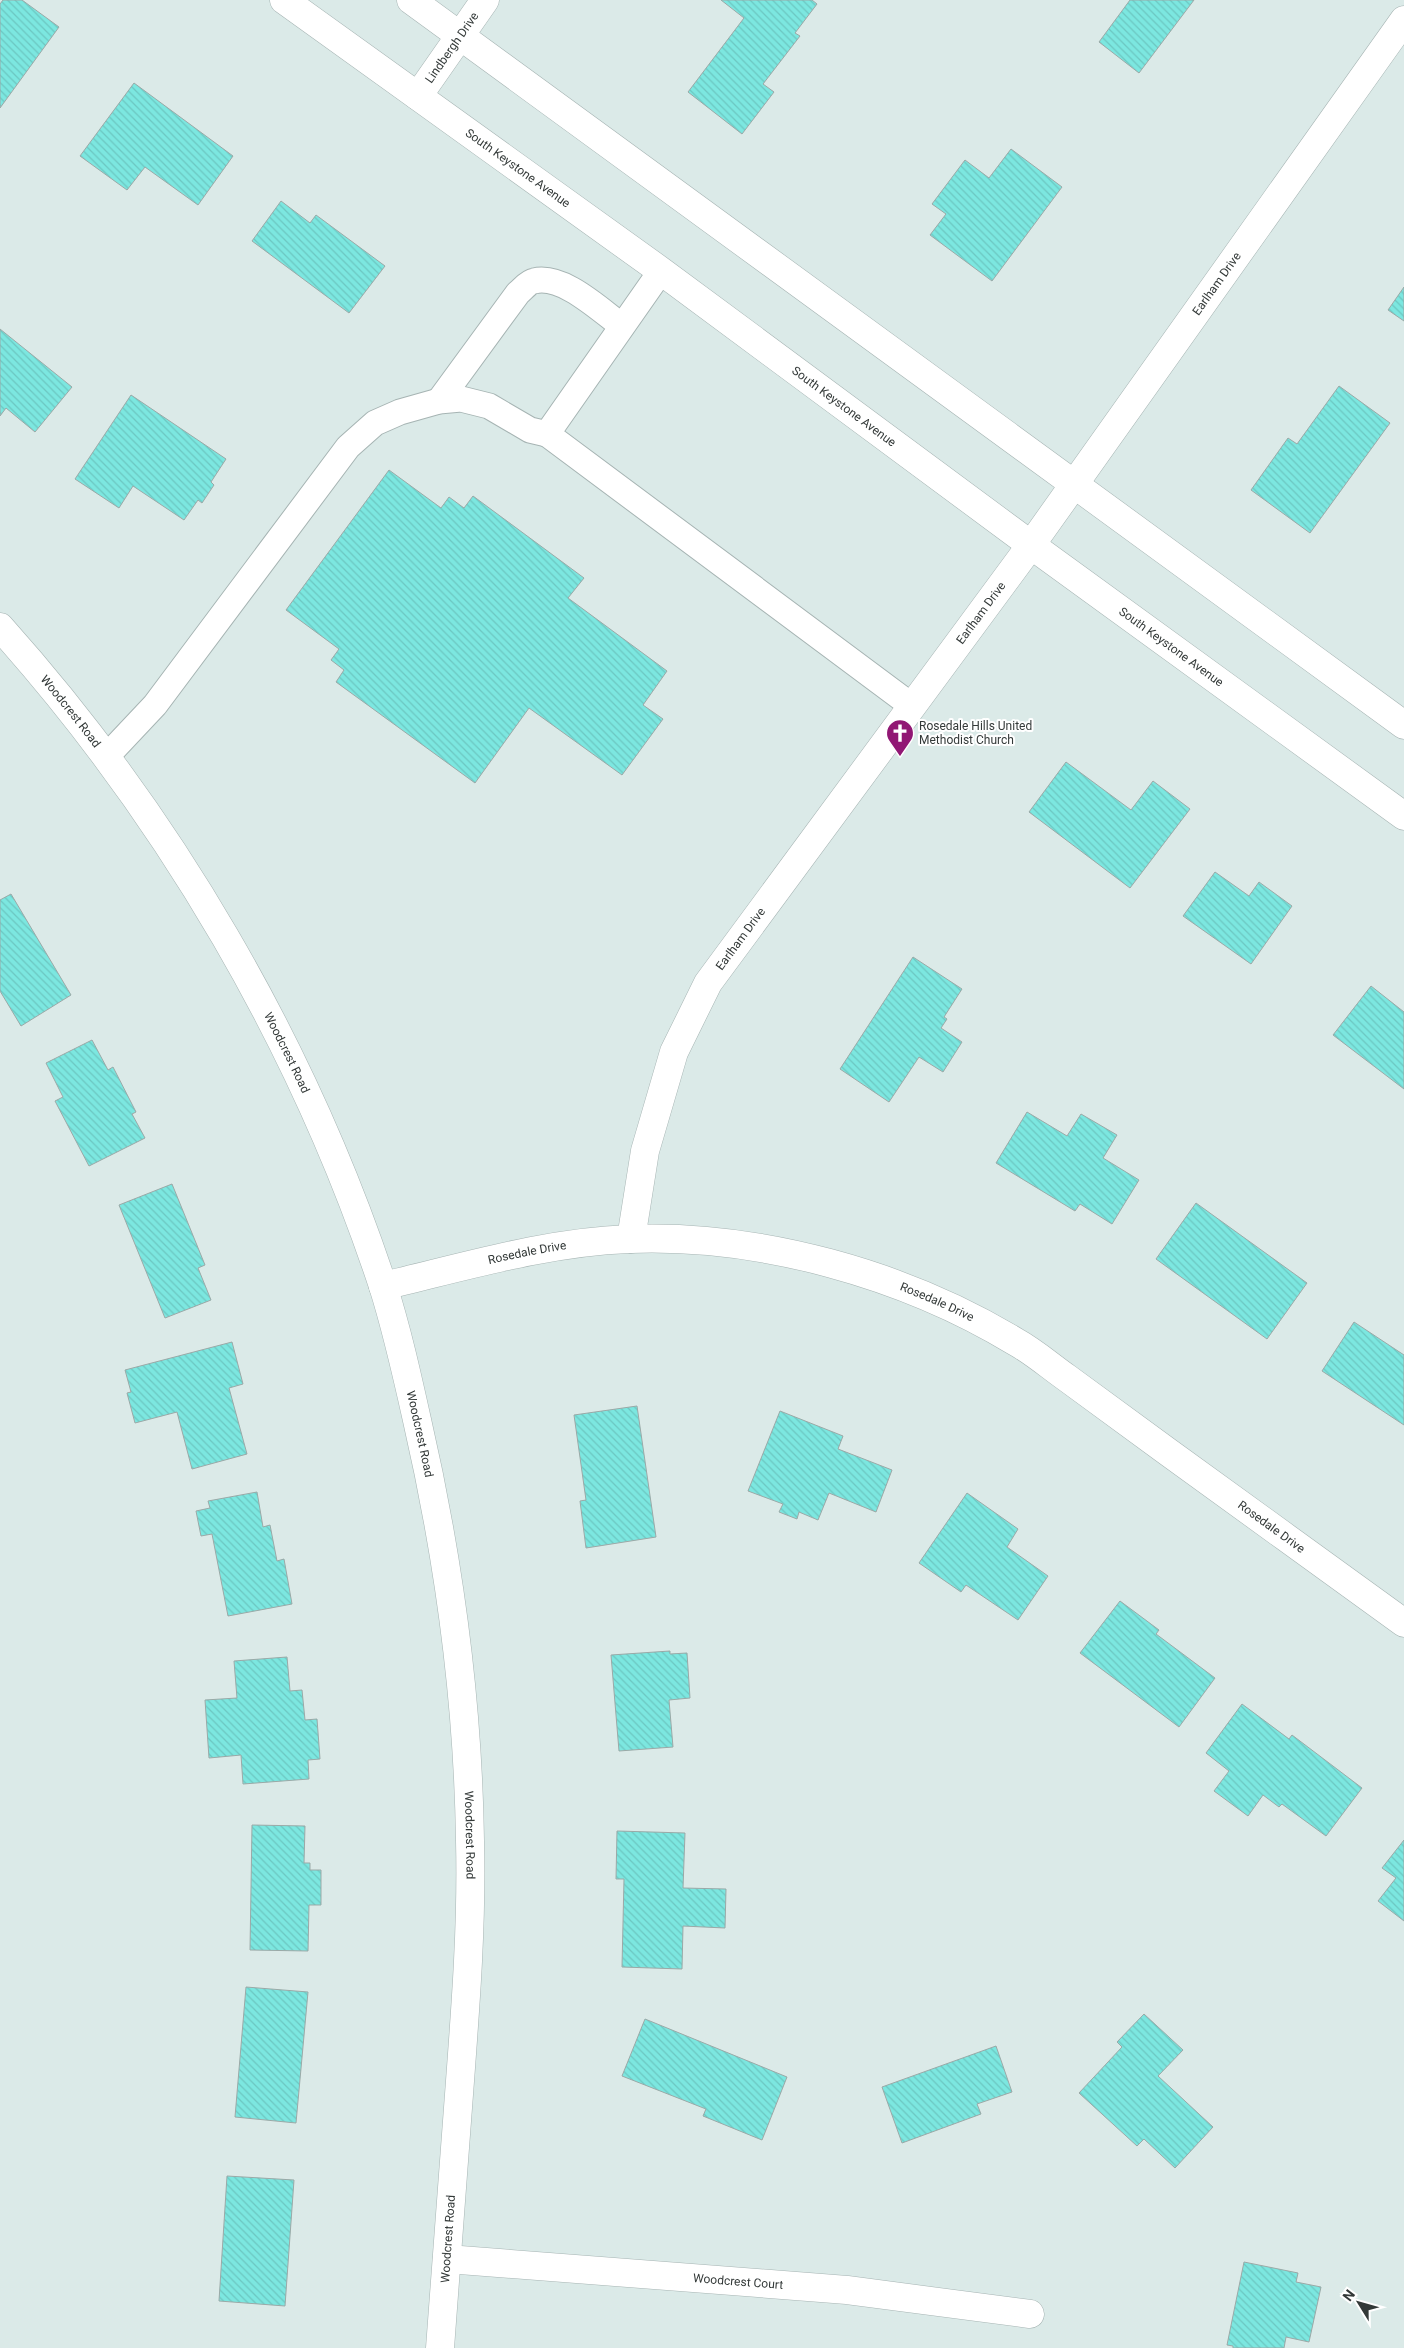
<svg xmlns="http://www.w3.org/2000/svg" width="1404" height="2348" viewBox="0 0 1404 2348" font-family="Roboto,sans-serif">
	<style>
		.building { fill: url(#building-back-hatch); stroke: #9ba9a7 }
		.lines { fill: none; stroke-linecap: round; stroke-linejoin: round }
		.lane-casing { stroke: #a6b4b3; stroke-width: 27 }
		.street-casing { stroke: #a6b4b3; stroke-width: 29 }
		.secondary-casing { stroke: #a6b4b3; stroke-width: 29 }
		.lane { stroke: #fff; stroke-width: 25 }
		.street { stroke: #fff; stroke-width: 28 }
		.secondary { stroke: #fff; stroke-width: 28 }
		.labels { text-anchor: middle; stroke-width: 4; stroke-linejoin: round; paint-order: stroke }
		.street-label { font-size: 12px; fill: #333938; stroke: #fff }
		.poi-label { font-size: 12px; fill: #333938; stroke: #fff; text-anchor: start }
	</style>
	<defs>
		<pattern id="building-back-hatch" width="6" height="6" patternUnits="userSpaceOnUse" patternTransform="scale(1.25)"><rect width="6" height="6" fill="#7ce7e0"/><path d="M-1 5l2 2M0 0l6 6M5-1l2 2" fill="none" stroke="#6cc7c1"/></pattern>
	</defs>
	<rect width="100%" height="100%" fill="#dbeae8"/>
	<g class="building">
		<polygon points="3,0 22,0 59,27 0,108 0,4"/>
		<polygon points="721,0 812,0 817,4 795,33 800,36 763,84 774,92 742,134 688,92 744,18"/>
		<polygon points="1130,0 1194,0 1139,73 1099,42"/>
		<polygon points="134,83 233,156 198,205 145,167 127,190 80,156"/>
		<polygon points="1011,149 1062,187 992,281 930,235 946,214 932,204 965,160 989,178"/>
		<polygon points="281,201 310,223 316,215 385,266 349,313 252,241"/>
		<polygon points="1404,287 1404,321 1388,310"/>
		<polygon points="0,329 72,387 35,432 6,408 0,416"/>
		<polygon points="1339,386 1390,423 1310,533 1251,490 1288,438 1297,444"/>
		<polygon points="131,395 226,459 211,482 214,485 202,503 198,500 184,520 133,486 119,508 75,479"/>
		<polygon points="389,470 441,508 449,497 464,508 473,496 584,578 568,598 667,671 643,705 663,719 622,775 529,708 475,783 336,682 344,670 331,660 339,649 286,610"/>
		<polygon points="1066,762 1131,810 1153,781 1190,809 1130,888 1029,812"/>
		<polygon points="1215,872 1249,896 1259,882 1292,906 1251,964 1183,916"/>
		<polygon points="11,894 71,995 21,1026 0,991 0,900"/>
		<polygon points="913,957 962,989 944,1017 947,1019 941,1028 962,1042 943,1072 919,1057 889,1102 840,1069"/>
		<polygon points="1371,986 1404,1012 1404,1089 1333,1035"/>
		<polygon points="92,1040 108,1070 113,1067 136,1112 132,1114 145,1138 89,1166 55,1101 63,1097 46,1063"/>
		<polygon points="1027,1112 1067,1136 1081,1114 1117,1135 1103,1158 1139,1180 1112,1224 1080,1204 1075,1211 996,1163"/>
		<polygon points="172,1184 205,1265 198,1268 211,1300 165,1318 119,1205"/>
		<polygon points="1196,1203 1307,1283 1267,1339 1156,1259"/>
		<polygon points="1354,1322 1404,1355 1404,1425 1322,1371"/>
		<polygon points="232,1342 243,1384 229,1388 247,1454 192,1469 177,1412 135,1423 127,1393 131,1392 125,1370"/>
		<polygon points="637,1406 656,1537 586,1548 580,1501 586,1500 574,1415"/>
		<polygon points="780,1411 843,1436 838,1449 892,1470 876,1512 829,1493 818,1520 799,1512 797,1519 779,1512 783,1504 748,1491"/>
		<polygon points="257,1492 263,1527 270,1525 277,1561 284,1559 292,1604 228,1616 212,1534 201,1536 196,1511 210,1508 208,1501"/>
		<polygon points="967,1493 1018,1529 1007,1547 1048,1576 1018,1620 966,1585 961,1592 919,1563"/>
		<polygon points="1120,1601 1159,1630 1156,1634 1215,1678 1179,1727 1080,1653"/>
		<polygon points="670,1651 670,1654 687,1653 690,1698 669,1700 673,1747 619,1751 611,1655"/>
		<polygon points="287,1657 290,1691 302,1690 305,1720 317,1719 320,1759 308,1760 309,1779 243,1784 241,1755 209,1758 205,1700 237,1698 234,1661"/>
		<polygon points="1242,1704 1289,1739 1292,1735 1362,1788 1326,1836 1282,1804 1279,1807 1263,1795 1248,1816 1214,1791 1229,1771 1206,1753"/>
		<polygon points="252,1825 305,1826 304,1863 310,1863 310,1870 321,1870 321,1905 309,1905 308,1951 250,1950"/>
		<polygon points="617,1831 685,1833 683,1888 726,1889 725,1928 683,1926 682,1969 622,1967 624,1879 616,1879"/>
		<polygon points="1404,1840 1404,1921 1378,1901 1396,1878 1382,1868"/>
		<polygon points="246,1987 308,1992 296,2123 235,2117"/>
		<polygon points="1144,2014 1183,2050 1158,2076 1213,2127 1175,2168 1144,2139 1137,2146 1079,2093 1122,2047 1117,2042"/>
		<polygon points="645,2019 787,2077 762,2140 703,2116 706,2109 622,2076"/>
		<polygon points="996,2046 1012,2092 977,2104 981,2114 902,2143 882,2087"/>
		<polygon points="227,2176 294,2180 285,2306 219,2301"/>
		<polygon points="1244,2262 1298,2273 1296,2282 1321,2287 1309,2342 1286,2337 1284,2348 1233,2348 1233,2346 1227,2345"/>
	</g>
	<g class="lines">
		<g class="lane-casing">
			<g id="lane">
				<polyline points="661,271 547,434 912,706"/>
				<path d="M439,401L518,293C523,289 528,282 534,281C563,274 600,310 622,326"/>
				<polyline points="106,757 155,705 348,447 375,423 400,412 439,401 461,399 489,406 530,430 547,434"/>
			</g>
		</g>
		<g class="street-casing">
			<g id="street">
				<path id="s1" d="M418,96L485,0"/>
				<path id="s2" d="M0,627C170,817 303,1044 383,1286C397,1330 407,1375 417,1420C449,1559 468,1698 470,1841C472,1921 466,2001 460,2081C453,2170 447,2259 440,2348"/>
				<path id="s3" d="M631,1239L645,1151L674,1052L708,983L1031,545L1404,20"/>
				<path id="s4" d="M383,1286C464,1267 546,1242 629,1239C760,1234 904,1274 1016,1342C1034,1352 1050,1366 1067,1378C1101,1403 1135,1428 1168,1452C1247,1509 1325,1566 1404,1623"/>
				<path id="s5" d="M447,2259L847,2290L1030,2314"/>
			</g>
		</g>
		<g class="secondary-casing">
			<g id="secondary">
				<path id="s6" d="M284,0L661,271L1031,545L1404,816"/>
				<polyline points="411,0 1404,725"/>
			</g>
		</g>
		<use href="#lane" class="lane"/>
		<use href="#street" class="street"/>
		<use href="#secondary" class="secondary"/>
	</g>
	<defs>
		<g id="church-pin" transform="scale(1.4375)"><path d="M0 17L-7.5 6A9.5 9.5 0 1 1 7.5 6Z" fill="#911774" stroke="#fff"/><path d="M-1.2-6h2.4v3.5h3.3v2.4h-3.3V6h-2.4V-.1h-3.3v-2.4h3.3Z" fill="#fff"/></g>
	</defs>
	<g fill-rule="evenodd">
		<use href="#church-pin" x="900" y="733"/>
	</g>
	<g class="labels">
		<g class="street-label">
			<text dy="4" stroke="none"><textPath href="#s1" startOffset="59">Lindbergh Drive</textPath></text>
			<text dy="4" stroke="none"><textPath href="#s6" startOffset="288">South Keystone Avenue</textPath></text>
			<text dy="4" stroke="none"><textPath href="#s3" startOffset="1134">Earlham Drive</textPath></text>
			<text dy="4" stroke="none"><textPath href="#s6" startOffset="692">South Keystone Avenue</textPath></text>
			<text dy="4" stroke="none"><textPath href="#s3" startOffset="729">Earlham Drive</textPath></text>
			<text dy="4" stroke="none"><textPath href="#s6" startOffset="1098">South Keystone Avenue</textPath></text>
			<text dy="4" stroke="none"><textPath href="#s2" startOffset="110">Woodcrest Road</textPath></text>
			<text dy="4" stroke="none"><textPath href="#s3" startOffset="324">Earlham Drive</textPath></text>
			<text dy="4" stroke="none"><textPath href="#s2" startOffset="515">Woodcrest Road</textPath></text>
			<text dy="4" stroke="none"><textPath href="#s4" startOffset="148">Rosedale Drive</textPath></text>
			<text dy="4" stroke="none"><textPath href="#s4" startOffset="568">Rosedale Drive</textPath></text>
			<text dy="4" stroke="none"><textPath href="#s2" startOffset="920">Woodcrest Road</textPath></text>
			<text dy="4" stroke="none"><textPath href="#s4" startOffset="972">Rosedale Drive</textPath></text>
			<text dy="4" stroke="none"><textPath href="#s2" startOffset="1325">Woodcrest Road</textPath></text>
			<text transform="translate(448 2239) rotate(-86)" y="4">Woodcrest Road</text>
			<text dy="4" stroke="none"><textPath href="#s5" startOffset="292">Woodcrest Court</textPath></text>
		</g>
		<g class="poi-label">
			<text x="919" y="730">Rosedale Hills United<tspan x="919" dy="14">Methodist Church</tspan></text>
		</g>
	</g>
	<g transform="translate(1359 2303) rotate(307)" stroke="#ffffff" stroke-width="4" paint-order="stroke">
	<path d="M0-4L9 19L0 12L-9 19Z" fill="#333938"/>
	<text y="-8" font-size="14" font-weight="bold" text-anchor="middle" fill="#333938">N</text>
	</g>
</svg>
